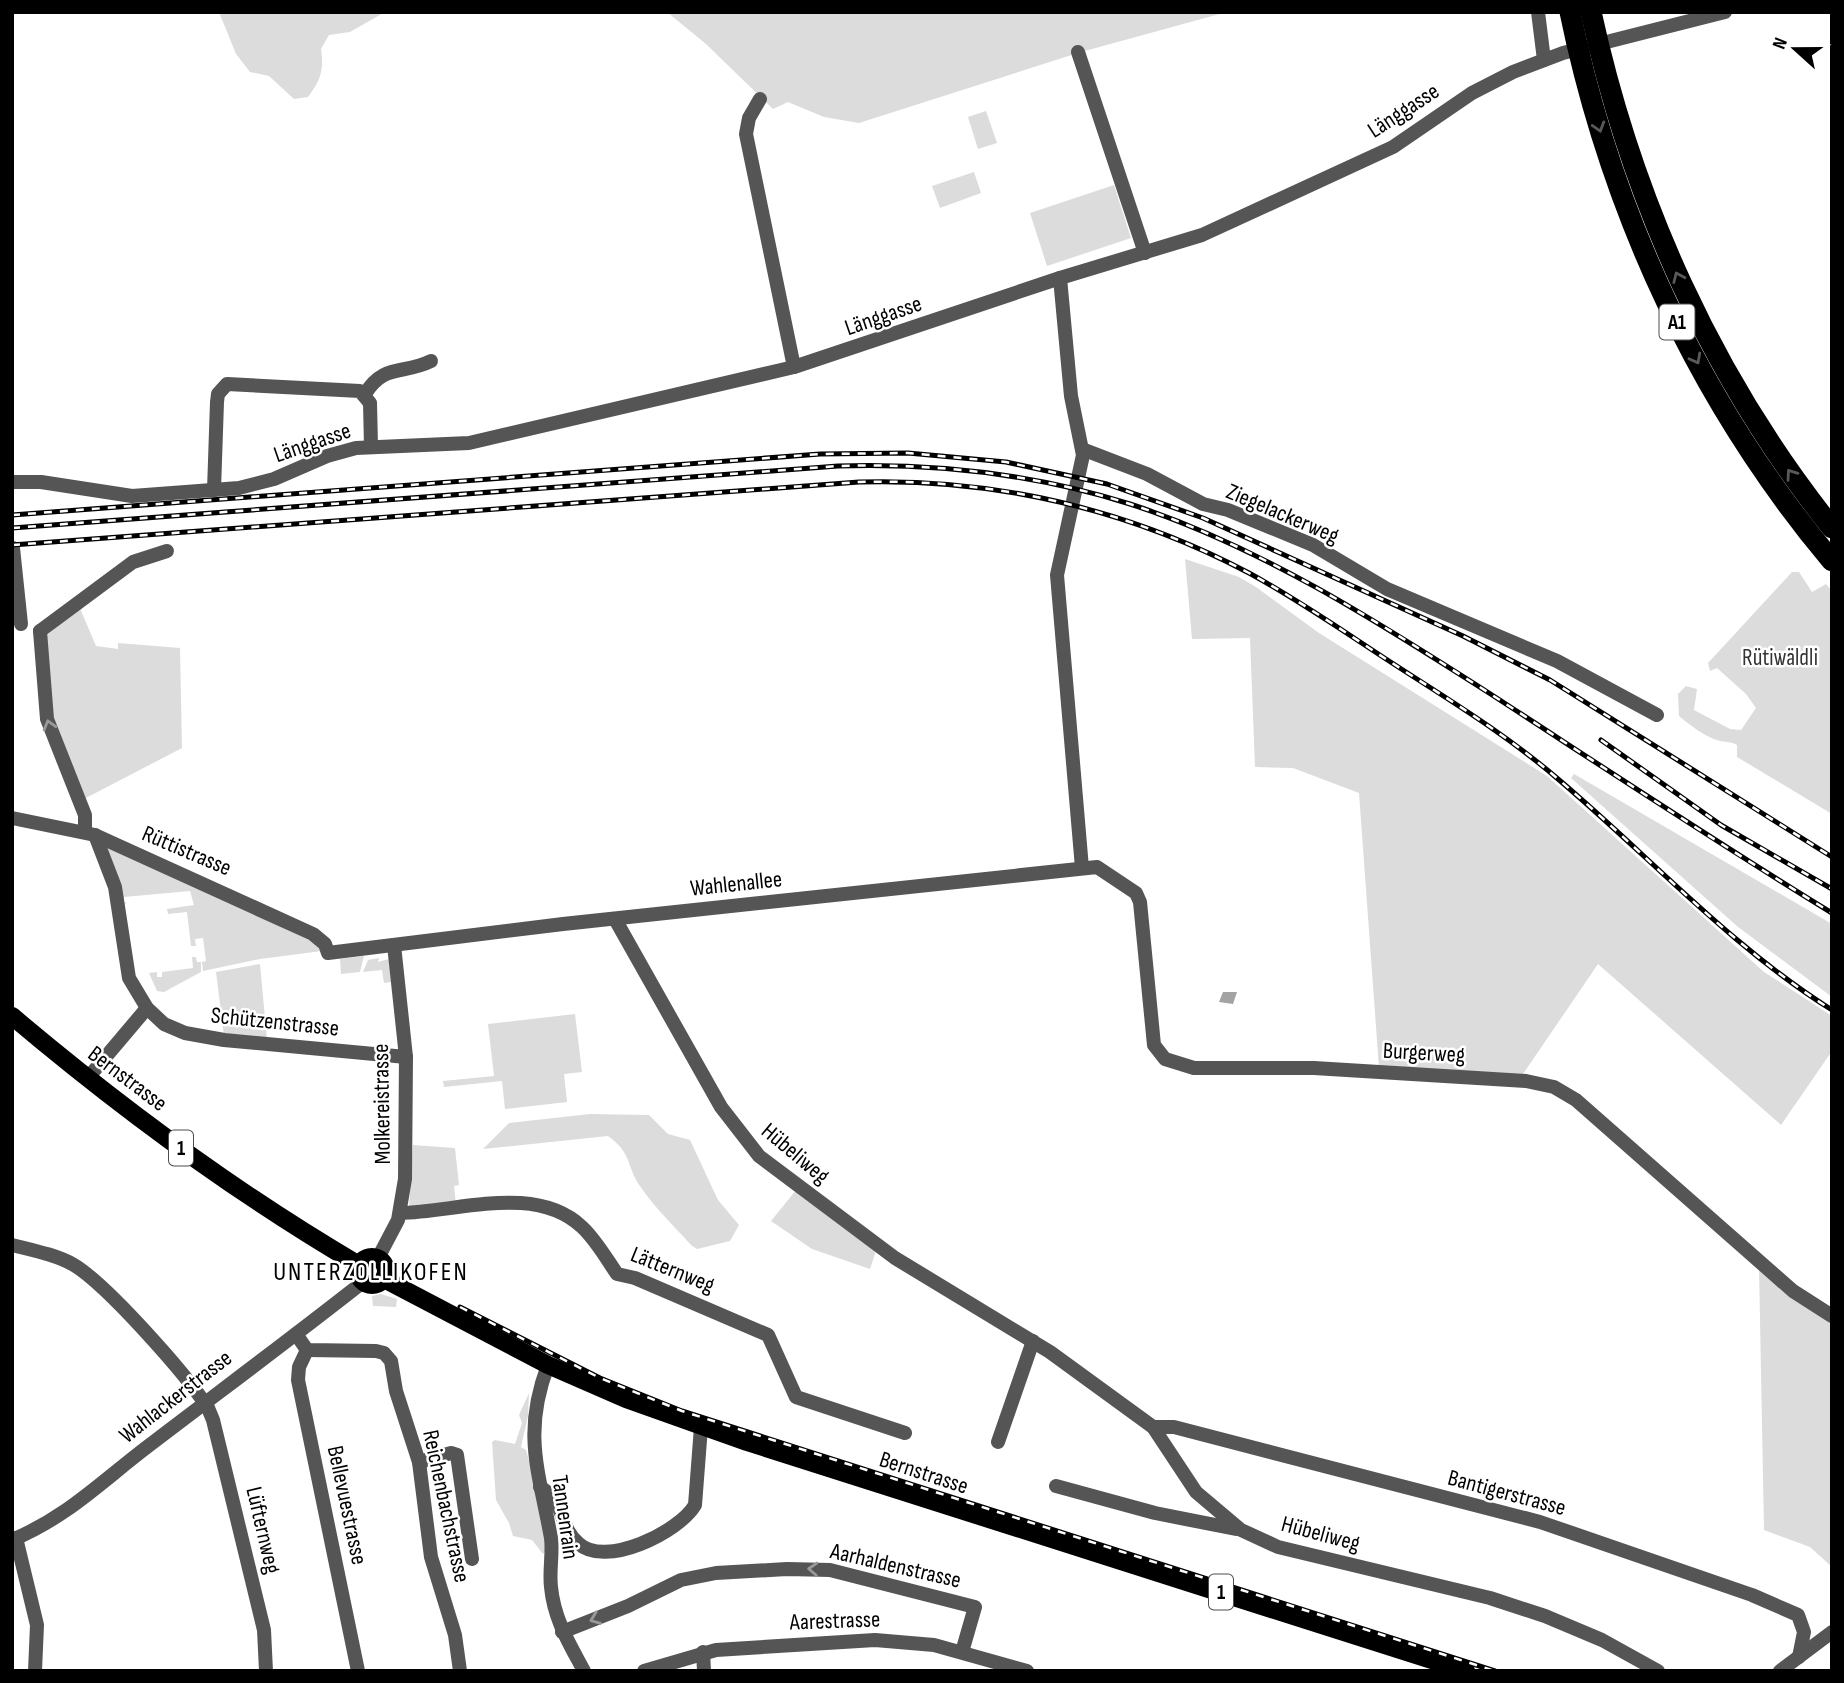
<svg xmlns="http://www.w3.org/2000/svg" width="1844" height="1683" viewBox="0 0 1844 1683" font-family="'Sofia Sans Condensed',sans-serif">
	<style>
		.green { fill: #dcdcdc }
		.water { fill: #a3a3a3 }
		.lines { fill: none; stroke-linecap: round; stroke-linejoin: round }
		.minor { stroke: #555; stroke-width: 14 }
		.major { stroke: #000; stroke-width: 18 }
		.highway { stroke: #000; stroke-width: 21 }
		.rail-casing { stroke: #000; stroke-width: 5 }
		.rail { stroke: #fff; stroke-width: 2.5; stroke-dasharray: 8; stroke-linecap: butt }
		.oneway { stroke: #595959 }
		.oneway2 { stroke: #999 }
		.labels { text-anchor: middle; stroke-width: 5; stroke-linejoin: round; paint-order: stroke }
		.shield { fill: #fff; stroke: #4c4c4c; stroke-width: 2 }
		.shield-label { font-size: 21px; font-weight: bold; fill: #000 }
		.street-label { font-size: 23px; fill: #000; stroke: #fff }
		.park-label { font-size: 23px; fill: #333; stroke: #fff }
		.quarter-label { font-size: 26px; letter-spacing: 2px; fill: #000; stroke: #fff }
	</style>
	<rect width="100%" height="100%" fill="#fff"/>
	<g class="green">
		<path d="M219,12H385L350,32L329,35L321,49C324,70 321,80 308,97L294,99L269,76L250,72L236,54Z"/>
		<polygon points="667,12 1227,12 1081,52 859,123 824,117 788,102 773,109 706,44"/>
		<polygon points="986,111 997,143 978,149 968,117"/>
		<polygon points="974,172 981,193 940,208 932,186"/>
		<polygon points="1114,185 1131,238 1047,266 1030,213"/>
		<polygon points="1185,559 1239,577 1256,587 1319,633 1547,776 1764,972 1832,1016 1832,1051 1781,1125 1598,964 1521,1077 1379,1068 1359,793 1293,768 1255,767 1250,638 1192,639"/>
		<path d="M1792,572H1799L1812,592L1826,584L1832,591V814L1737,757V745C1730,741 1727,743 1720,741C1705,737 1690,725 1679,716L1678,694L1686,686L1697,689L1694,710L1730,729L1741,730L1756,708L1746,694L1717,668L1710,671L1708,663Z"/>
		<polygon points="79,606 96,646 118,649 118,643 180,648 182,748 82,800 53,730 46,636"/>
		<polygon points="1574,774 1832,924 1832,997 1738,927 1571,778"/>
		<polygon points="103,843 312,936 322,951 260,959 203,971 202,962 206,961 203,938 195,939 196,946 191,946 187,912 168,914 167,909 194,905 190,891 124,897 124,903 127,902 123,906"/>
		<polygon points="364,956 360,972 341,974 340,959"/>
		<polygon points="192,957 196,957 197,962 201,962 201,972 164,992 157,991 149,973 157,972 157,977 162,977 162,972 193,968"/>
		<polygon points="379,958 378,962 389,959 391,982 384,983 382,970 363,972 368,960"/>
		<polygon points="260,964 267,1040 224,1036 216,972"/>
		<polygon points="575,1014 582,1072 564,1074 567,1102 505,1109 502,1081 444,1087 443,1081 494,1076 488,1024"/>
		<path d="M590,1114L649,1115L668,1134L690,1140L718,1200L739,1225L730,1241L697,1249L691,1245C674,1226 654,1207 640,1186C626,1166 633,1154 608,1136L483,1149L509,1123Z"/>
		<polygon points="413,1145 455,1148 459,1185 454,1186 456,1205 409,1207"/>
		<polygon points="797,1189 877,1248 870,1269 812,1249 771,1221"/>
		<polygon points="1759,1266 1832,1319 1832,1567 1810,1547 1764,1530"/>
		<polygon points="381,1294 397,1299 396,1307 373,1306 372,1296"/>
		<polygon points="529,1393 528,1416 521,1447 526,1450 530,1464 548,1547 543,1554 532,1540 513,1536 509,1523 496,1500 492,1442 495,1440 515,1444 522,1423 519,1415"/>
	</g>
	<polygon class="water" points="1223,992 1237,992 1233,1004 1219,1002"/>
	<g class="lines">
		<g class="minor">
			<polyline points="1538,12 1544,60"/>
			<polyline points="1078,52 1145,253"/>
			<polyline points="760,99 749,118 746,134 794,367"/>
			<polyline points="1060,278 1071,396 1083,455 1057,575 1082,868"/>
			<path d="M365,394C384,363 403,375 431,361"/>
			<polyline points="1082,449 1147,474 1203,504 1228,510 1313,545 1387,589 1557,661 1657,715"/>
			<polyline points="12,482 41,482 132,496 239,488 274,479 327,456 356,448 469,443 794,367 1060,278 1202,235 1393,147 1472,93 1513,72 1563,53 1725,12"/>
			<polyline points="214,490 217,402 218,394 227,384 360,391 370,403 371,446"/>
			<polyline points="13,548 21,624"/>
			<polyline points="40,631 47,719 85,815 85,832"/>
			<polyline points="40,631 133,562 167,551"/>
			<polyline points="12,818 95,835 313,934 325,944 328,953 563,924 1097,867 1136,893 1140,902 1154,1045 1165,1059 1194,1068 1314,1068 1526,1081 1554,1087 1576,1100 1793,1291 1832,1316"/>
			<polyline points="95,835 115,887 129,978 147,1008 164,1024 185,1033 224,1040 406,1057"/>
			<polyline points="615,919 721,1107 759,1156 895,1258 1050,1352 1153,1427 1196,1492 1241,1530 1278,1547 1490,1598 1545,1616 1602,1640 1658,1671"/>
			<polyline points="87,1079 147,1008"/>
			<path d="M400,1213C458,1212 535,1183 582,1227C596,1240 606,1258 617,1274L635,1278L768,1335L796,1397L905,1433"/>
			<path d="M12,1245C32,1250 57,1255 74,1265C107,1285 186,1374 208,1408L213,1420L264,1630L266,1671"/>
			<polyline points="378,1258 398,1220 405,1179 406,1057 394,945"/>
			<polyline points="296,1334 307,1350 376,1351 384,1353 391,1361 396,1391 419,1462 431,1557 455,1635 460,1671"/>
			<polyline points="307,1350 299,1367 298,1380 358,1671"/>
			<path d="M548,1365C522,1434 539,1471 551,1538C553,1554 549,1571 551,1587C554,1619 569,1643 584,1671"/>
			<polyline points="1153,1427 1174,1427 1540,1522 1752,1595 1798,1615 1804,1632 1799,1657"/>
			<polyline points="998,1442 1033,1341"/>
			<polyline points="419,1462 451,1453 457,1455 472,1559"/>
			<polyline points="1056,1486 1155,1513 1236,1529"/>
			<path d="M540,1487C568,1505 557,1524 578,1543C605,1569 679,1532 695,1505L701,1427"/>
			<polyline points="16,1538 37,1625 35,1671"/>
			<path d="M12,1540C67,1517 101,1482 147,1447C219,1392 292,1338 363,1282"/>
			<polyline points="562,1632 628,1606 681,1580 716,1573 787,1569 830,1570 975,1607 962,1652"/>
			<polyline points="703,1652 704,1671"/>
			<polyline points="644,1671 716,1650 875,1640 934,1645 1027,1671"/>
			<polyline points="1780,1671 1832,1632"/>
		</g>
		<g class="major">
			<path d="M12,1016C121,1108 236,1193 359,1265"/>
			<circle cx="372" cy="1271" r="14"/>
			<polyline points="384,1279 548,1365 626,1399 747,1442 1466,1671"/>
		</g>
		<g class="highway">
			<path d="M1570,12C1611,212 1700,404 1832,561"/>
			<path d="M1591,12C1632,200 1712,378 1832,528"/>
		</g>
		<g class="rail-casing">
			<g id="rail">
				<polyline points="12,515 820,454 908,453 1006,462 1107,484 1203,518 1463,636 1550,680 1832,857"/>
				<path d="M12,528L838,466C937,463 1035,474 1130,504C1259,546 1375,620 1489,693C1603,767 1716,842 1832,913"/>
				<path d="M12,545L859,482C995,478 1128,509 1249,573C1297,599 1343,631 1389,661C1446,698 1506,734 1558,779C1649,856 1730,946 1832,1010"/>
				<polyline points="1601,740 1721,825 1832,889"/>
				<polyline points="460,1307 600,1378 682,1411 1495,1671"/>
			</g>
		</g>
		<use href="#rail" class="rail"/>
	</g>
	<defs><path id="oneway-chevron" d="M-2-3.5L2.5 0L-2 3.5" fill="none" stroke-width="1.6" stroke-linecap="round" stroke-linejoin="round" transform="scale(1.75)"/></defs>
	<g class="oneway">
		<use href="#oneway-chevron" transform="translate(1599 127) rotate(73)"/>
		<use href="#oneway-chevron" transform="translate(1678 277) rotate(-114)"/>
		<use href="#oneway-chevron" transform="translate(1696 359) rotate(62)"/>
		<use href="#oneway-chevron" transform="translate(1791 474) rotate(-125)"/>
	</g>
	<g class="oneway2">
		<use href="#oneway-chevron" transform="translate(49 725) rotate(-106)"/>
		<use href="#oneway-chevron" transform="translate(813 1569) rotate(-177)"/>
		<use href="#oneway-chevron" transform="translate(595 1619) rotate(159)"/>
	</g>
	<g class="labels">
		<g class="shield">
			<rect x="1659.5" y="304.5" width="35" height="35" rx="5"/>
			<rect x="169" y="1130.5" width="24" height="35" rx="5"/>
			<rect x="1209" y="1574.5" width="24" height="35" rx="5"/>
		</g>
		<g class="shield-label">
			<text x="1677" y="329">A1</text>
			<text x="181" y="1155">1</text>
			<text x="1221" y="1599">1</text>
		</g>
		<g class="street-label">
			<text transform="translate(1403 110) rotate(-33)" y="8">Länggasse</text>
			<text transform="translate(883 315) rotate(-19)" y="8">Länggasse</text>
			<text transform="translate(312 442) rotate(-19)" y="8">Länggasse</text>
			<text transform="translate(1283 513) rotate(23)" y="8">Ziegelackerweg</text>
			<text transform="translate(187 850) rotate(23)" y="8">Rüttistrasse</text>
			<text transform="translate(736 883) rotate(-6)" y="8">Wahlenallee</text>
			<text transform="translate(275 1021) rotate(6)" y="8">Schützenstrasse</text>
			<text transform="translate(1424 1052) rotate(3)" y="8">Burgerweg</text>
			<text transform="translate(128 1078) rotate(37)" y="8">Bernstrasse</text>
			<text transform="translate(381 1104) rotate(-91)" y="8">Molkereistrasse</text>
			<text transform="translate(796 1153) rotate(40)" y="8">Hübeliweg</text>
			<text transform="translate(673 1269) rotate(22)" y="8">Lätternweg</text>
			<text transform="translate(175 1396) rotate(-38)" y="8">Wahlackerstrasse</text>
			<text transform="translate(924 1472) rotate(18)" y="8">Bernstrasse</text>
			<text transform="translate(1507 1492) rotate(15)" y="8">Bantigerstrasse</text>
			<text transform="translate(348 1505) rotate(78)" y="8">Bellevuestrasse</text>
			<text transform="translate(447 1506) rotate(78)" y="8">Reichenbachstrasse</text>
			<text transform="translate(566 1517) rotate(82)" y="8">Tannenrain</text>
			<text transform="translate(264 1530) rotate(77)" y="8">Lüfternweg</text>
			<text transform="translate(1321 1533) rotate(15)" y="8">Hübeliweg</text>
			<text transform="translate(896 1565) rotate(13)" y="8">Aarhaldenstrasse</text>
			<text transform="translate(835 1620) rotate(-2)" y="8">Aarestrasse</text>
		</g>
		<g class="park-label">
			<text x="1780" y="665">Rütiwäldli</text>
		</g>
		<g class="quarter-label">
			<text x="371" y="1280">UNTERZOLLIKOFEN</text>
		</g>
	</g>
	<rect width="1844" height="1683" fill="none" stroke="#000000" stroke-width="28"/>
	<g transform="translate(1795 49) rotate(291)" stroke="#ffffff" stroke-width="5" paint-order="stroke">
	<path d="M0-5L12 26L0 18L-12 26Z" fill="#000000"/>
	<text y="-10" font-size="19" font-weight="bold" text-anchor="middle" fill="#000000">N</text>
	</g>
</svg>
